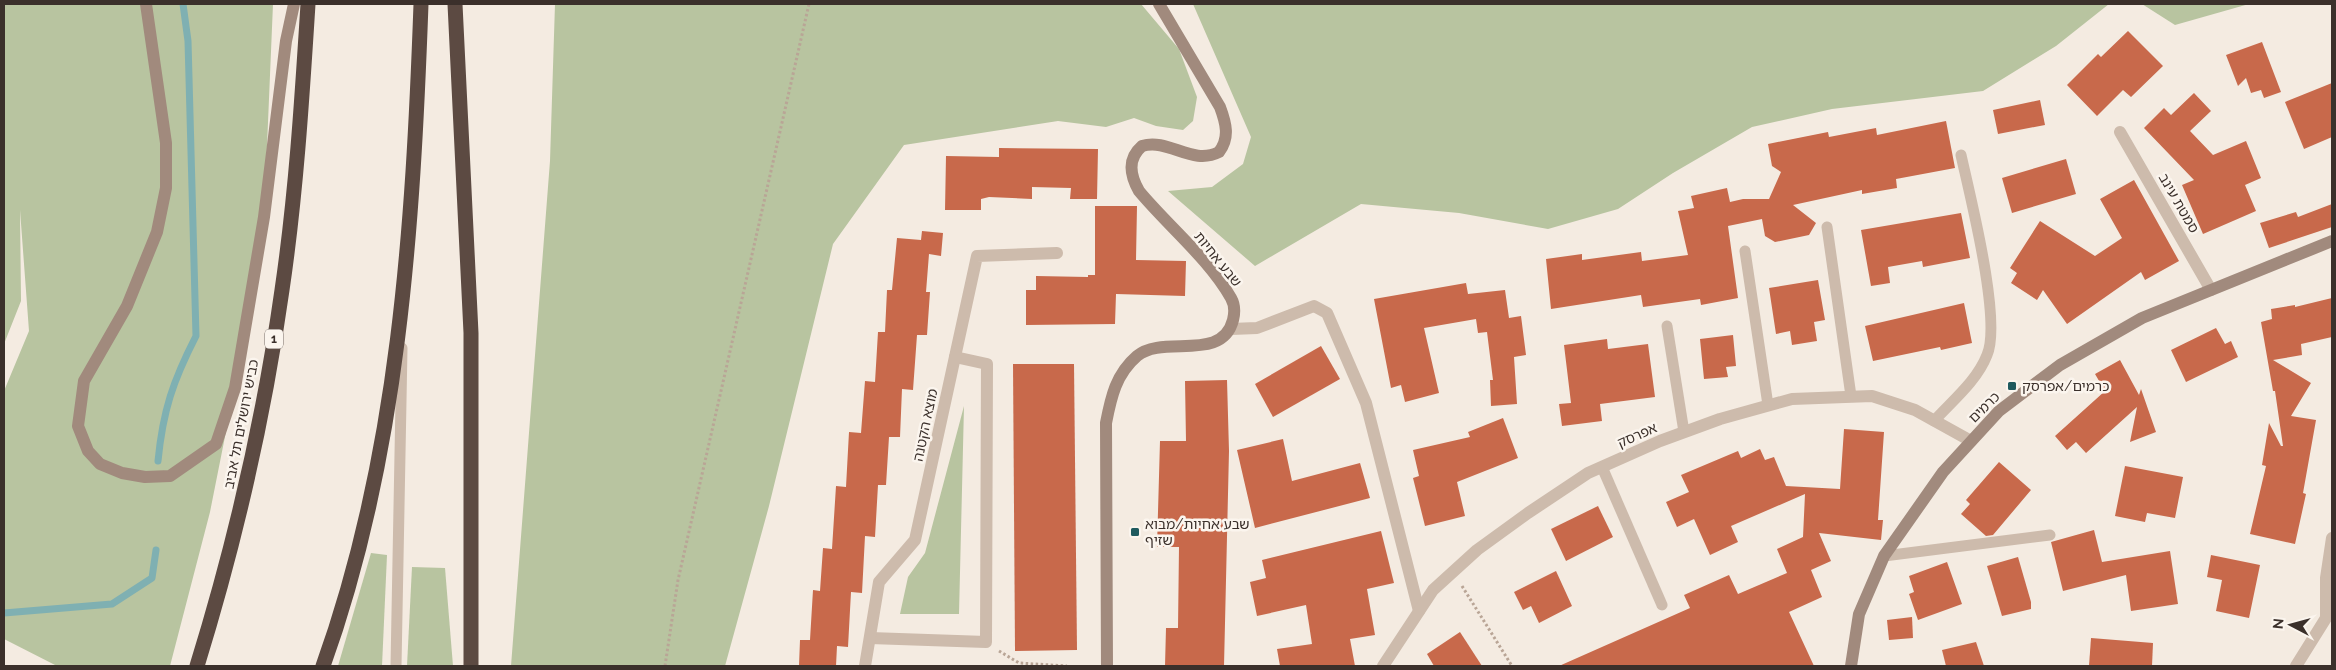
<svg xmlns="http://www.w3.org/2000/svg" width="2336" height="670" viewBox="0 0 2336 670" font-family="Raleway,'Noto Sans Hebrew',sans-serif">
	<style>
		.green { fill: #b8c4a0 }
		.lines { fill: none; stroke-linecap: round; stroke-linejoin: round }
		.stream { stroke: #7fb0b2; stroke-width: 7 }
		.building { fill: #c8694b }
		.path { stroke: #b9a596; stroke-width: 3; stroke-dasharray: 2.5 2.5; stroke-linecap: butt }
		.lane { stroke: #cdbbac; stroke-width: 11 }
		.street { stroke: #cdbbac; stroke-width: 12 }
		.secondary { stroke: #a18a7d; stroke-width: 12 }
		.highway { stroke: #5c4a42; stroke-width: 15 }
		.poi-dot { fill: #1f5a5e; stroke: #fbf5ee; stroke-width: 2 }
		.labels { text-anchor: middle; stroke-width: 5; stroke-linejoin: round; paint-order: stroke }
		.shield { fill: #fbf5ee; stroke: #756b66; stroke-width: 1 }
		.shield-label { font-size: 12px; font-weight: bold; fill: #3b302b }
		.street-label { font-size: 14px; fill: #3b302b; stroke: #fbf5ee }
		.poi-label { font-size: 14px; fill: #3b302b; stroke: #fbf5ee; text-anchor: start }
	</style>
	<rect width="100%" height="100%" fill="#f4ebe1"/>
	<g class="green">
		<polygon points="4,4 273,4 264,217 244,341 210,512 170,666 57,666 4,639 4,391 29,331 20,210 21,301 4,344"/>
		<polygon points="555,4 1141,4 1179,49 1197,97 1193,121 1183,130 1156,126 1134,118 1106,127 1058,121 904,145 833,244 769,506 725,666 511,666 550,161"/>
		<polygon points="1193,4 2109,4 2056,46 1983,91 1832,109 1752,127 1673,173 1618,209 1548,229 1459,213 1361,204 1255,266 1168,191 1212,187 1243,164 1251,137"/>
		<polygon points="2142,4 2249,4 2175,25"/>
		<polygon points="964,406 959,614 900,614 908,577 925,553"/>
		<polygon points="371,553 387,555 382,666 338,666"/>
		<polygon points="412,567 445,568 453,666 407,666"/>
	</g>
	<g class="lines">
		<g class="stream">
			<path d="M158,461C163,410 173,381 196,336L188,41L183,4"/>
			<polyline points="4,613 112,604 152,578 156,550"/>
		</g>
	</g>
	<g class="building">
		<polygon points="2128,31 2163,66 2131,97 2123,90 2097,116 2067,85 2098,54 2101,57"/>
		<polygon points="2262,42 2281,92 2264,98 2261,90 2251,93 2246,78 2238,86 2226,55"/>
		<polygon points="2332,83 2332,137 2304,149 2285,102"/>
		<polygon points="2194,93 2211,111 2190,131 2213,155 2246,141 2261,178 2245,185 2256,211 2203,234 2182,185 2194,180 2144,128 2164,108 2171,115"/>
		<polygon points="2040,100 2045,125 1998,134 1993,110"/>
		<polygon points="1946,121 1955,168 1896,179 1897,188 1862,194 1862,190 1793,205 1816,223 1809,235 1775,242 1765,236 1762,219 1728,226 1738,298 1701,305 1700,299 1643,307 1641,295 1551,309 1546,259 1582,254 1582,260 1641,252 1642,261 1688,255 1678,211 1694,208 1691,196 1727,188 1730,202 1743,199 1769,199 1781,172 1772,166 1768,144 1828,132 1829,137 1876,128 1877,135"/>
		<polygon points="999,148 1098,149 1097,199 1070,199 1071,188 1032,187 1032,199 989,197 981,199 981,210 945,210 946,156 999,157"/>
		<polygon points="2066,159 2076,194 2012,213 2002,178"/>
		<polygon points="2134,180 2179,261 2145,280 2141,272 2067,324 2043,290 2037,300 2011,283 2017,273 2010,268 2040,221 2095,256 2122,238 2100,199"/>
		<polygon points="2332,204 2332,227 2269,248 2260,223 2296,212 2298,217"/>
		<polygon points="1095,206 1137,206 1136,260 1186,261 1185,296 1116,294 1115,324 1026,325 1026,290 1036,290 1036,276 1088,277 1088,275 1095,275"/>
		<polygon points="1961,213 1970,258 1923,267 1922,261 1888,267 1890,283 1871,286 1861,230"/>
		<polygon points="922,231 943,233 941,256 929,254 926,292 930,292 927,335 917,335 913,390 902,389 900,437 889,437 886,485 878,485 875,537 865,536 862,593 851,592 848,647 837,646 836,666 799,666 800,640 810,640 813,590 820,591 823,548 832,549 836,486 846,487 849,432 861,433 865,381 875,382 878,332 885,332 887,290 892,290 897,238 921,240"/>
		<polygon points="1818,280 1825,320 1814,322 1817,341 1792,345 1790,331 1776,334 1769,288"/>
		<polygon points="1466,283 1468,294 1505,290 1509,318 1521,316 1526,355 1514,357 1517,404 1491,406 1490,380 1493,380 1487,332 1478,333 1476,319 1424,328 1439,393 1405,402 1401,385 1391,388 1374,299"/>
		<polygon points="2332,298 2332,337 2301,344 2302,355 2273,360 2311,383 2291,416 2316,420 2303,493 2306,494 2295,544 2250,534 2266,466 2262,465 2269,423 2281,446 2283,446 2275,391 2273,391 2261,322 2272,319 2271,309 2295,305 2295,307"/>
		<polygon points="1964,303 1972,343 1941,350 1940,347 1873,361 1865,326"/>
		<polygon points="2216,328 2225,344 2231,341 2238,357 2186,382 2171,350"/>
		<polygon points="1733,335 1736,366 1726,367 1728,377 1704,379 1700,339"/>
		<polygon points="1607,339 1608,349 1648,344 1655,397 1600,404 1602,421 1562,426 1559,404 1571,403 1564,345"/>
		<polygon points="1321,346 1340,379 1273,417 1255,384"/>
		<polygon points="2120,360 2139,395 2141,389 2156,432 2130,442 2137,407 2086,453 2076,442 2067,450 2055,436 2105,391 2095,374"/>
		<polygon points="1013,364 1074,364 1077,650 1015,651"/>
		<polygon points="1227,380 1229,451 1224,666 1165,666 1166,628 1178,628 1179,547 1157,547 1160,441 1186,441 1185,381"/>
		<polygon points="1503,418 1518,458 1457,482 1465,516 1425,526 1413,478 1419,476 1413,450 1470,437 1468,432"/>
		<polygon points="1844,429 1884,432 1878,520 1883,520 1881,540 1819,533 1831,561 1811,570 1822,597 1789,612 1814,666 1559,666 1690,608 1684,595 1729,575 1738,594 1787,573 1777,549 1803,537 1805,494 1731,526 1738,542 1710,555 1694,519 1677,527 1666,502 1689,492 1681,475 1738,451 1741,458 1760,449 1765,460 1774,457 1786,486 1840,489"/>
		<polygon points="1283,439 1292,481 1360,463 1370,498 1255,528 1237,450"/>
		<polygon points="1999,462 2031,490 1993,535 1986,536 1961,514 1970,504 1966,500"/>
		<polygon points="2125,466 2183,477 2175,518 2147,513 2145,522 2115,516"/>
		<polygon points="1598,506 1613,537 1566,561 1551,529"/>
		<polygon points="2094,530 2102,562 2170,551 2178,604 2131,611 2126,575 2063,591 2051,542"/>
		<polygon points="1381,531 1394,583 1367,589 1375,635 1350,639 1355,666 1280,666 1277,649 1312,644 1306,605 1257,616 1250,582 1266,578 1262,560"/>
		<polygon points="2211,555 2260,565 2249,618 2216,611 2222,580 2207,577"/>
		<polygon points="2018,557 2031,602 2031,609 2002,616 1987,566"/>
		<polygon points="1947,562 1962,604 1918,620 1909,594 1914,592 1909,576"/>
		<polygon points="1556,571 1572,606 1539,623 1531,606 1523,610 1514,592"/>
		<polygon points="1912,617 1913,638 1889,640 1887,620"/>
		<polygon points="1460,632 1482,666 1434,666 1427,654"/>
		<polygon points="2091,638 2153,643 2152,666 2089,666"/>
		<polygon points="1976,642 1984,666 1946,666 1942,650"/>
	</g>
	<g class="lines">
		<g class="path">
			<polyline points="1462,586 1512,666"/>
			<polyline points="999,651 1019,663 1067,666"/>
			<polyline points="665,666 678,580 809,4"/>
		</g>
		<g class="lane">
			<polyline points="1827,227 1851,396"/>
			<polyline points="1745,251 1768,405"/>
			<polyline points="1667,326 1684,432"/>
			<path d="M1934,421C1952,401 1977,381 1987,355C2002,321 1970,196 1961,155"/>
			<polyline points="1602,467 1662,605"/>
			<polyline points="1884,556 2050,535"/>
			<polyline points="396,666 402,348"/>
		</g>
		<g class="street">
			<polyline points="2120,132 2211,290"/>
			<polyline points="1231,329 1257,328 1314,306 1327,313 1366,403 1419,611"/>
			<polyline points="870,638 986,642 987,364 955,357"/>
			<polyline points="865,666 879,582 915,540 977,256 1057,253"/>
			<polyline points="1383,666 1433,590 1477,550 1528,513 1588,473 1660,441 1720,419 1792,399 1872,396 1915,410 1971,441"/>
			<polyline points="2296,666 2326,618 2326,578 2332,538"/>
		</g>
		<g class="secondary">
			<polyline points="146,4 166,143 166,188 157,232 127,306 84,381 78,426 88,451 100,464 122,473 145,477 170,476 216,444 235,388 264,217 286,41 294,4"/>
			<path d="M1107,666L1106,423C1111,397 1116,374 1137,356C1163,334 1222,363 1233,320C1235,312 1235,305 1231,298C1209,259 1168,226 1139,191C1130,175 1127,159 1142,146C1169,138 1192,166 1219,152C1230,138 1226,123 1220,107L1159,4"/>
			<polyline points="1851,666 1859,614 1884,556 1943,472 1999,411 2060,365 2142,318 2332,241"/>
		</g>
		<g class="highway">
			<polyline points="455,4 471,333 471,666"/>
			<path d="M197,666C235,543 264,418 282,290C296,195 302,99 308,4"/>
			<path d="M323,666C399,455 413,226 421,4"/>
		</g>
	</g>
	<g class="poi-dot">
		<rect x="2007" y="381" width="10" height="10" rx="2.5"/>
		<rect x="1130" y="527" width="10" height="10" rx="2.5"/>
	</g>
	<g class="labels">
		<rect class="shield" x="265" y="329.5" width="18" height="19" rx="4"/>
		<g class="shield-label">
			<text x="274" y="343">1</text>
		</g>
		<g class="street-label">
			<text transform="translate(2179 203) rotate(60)" y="5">סמטת עינב</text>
			<text transform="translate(1218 259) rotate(51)" y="5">שבע אחיות</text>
			<text transform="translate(1984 407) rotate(-44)" y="5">כרמים</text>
			<text transform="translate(241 424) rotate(-79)" y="5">כביש ירושלים תל אביב</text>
			<text transform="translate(925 425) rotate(-78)" y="5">מוצא הקטנה</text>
			<text transform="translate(1637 435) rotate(-24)" y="5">אפרסק</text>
		</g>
		<g class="poi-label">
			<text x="2022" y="391">כרמים/אפרסק</text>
			<text x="1145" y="529">שבע אחיות/מבוא<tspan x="1145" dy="16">שזיף</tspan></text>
		</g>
	</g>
	<rect width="2336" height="670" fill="none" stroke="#3b302b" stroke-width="10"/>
	<g transform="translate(2291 625) rotate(276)" stroke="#fbf5ee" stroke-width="4" paint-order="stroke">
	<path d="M0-4L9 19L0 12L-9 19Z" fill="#3b302b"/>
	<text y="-8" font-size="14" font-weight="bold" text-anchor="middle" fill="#3b302b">N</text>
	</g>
</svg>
